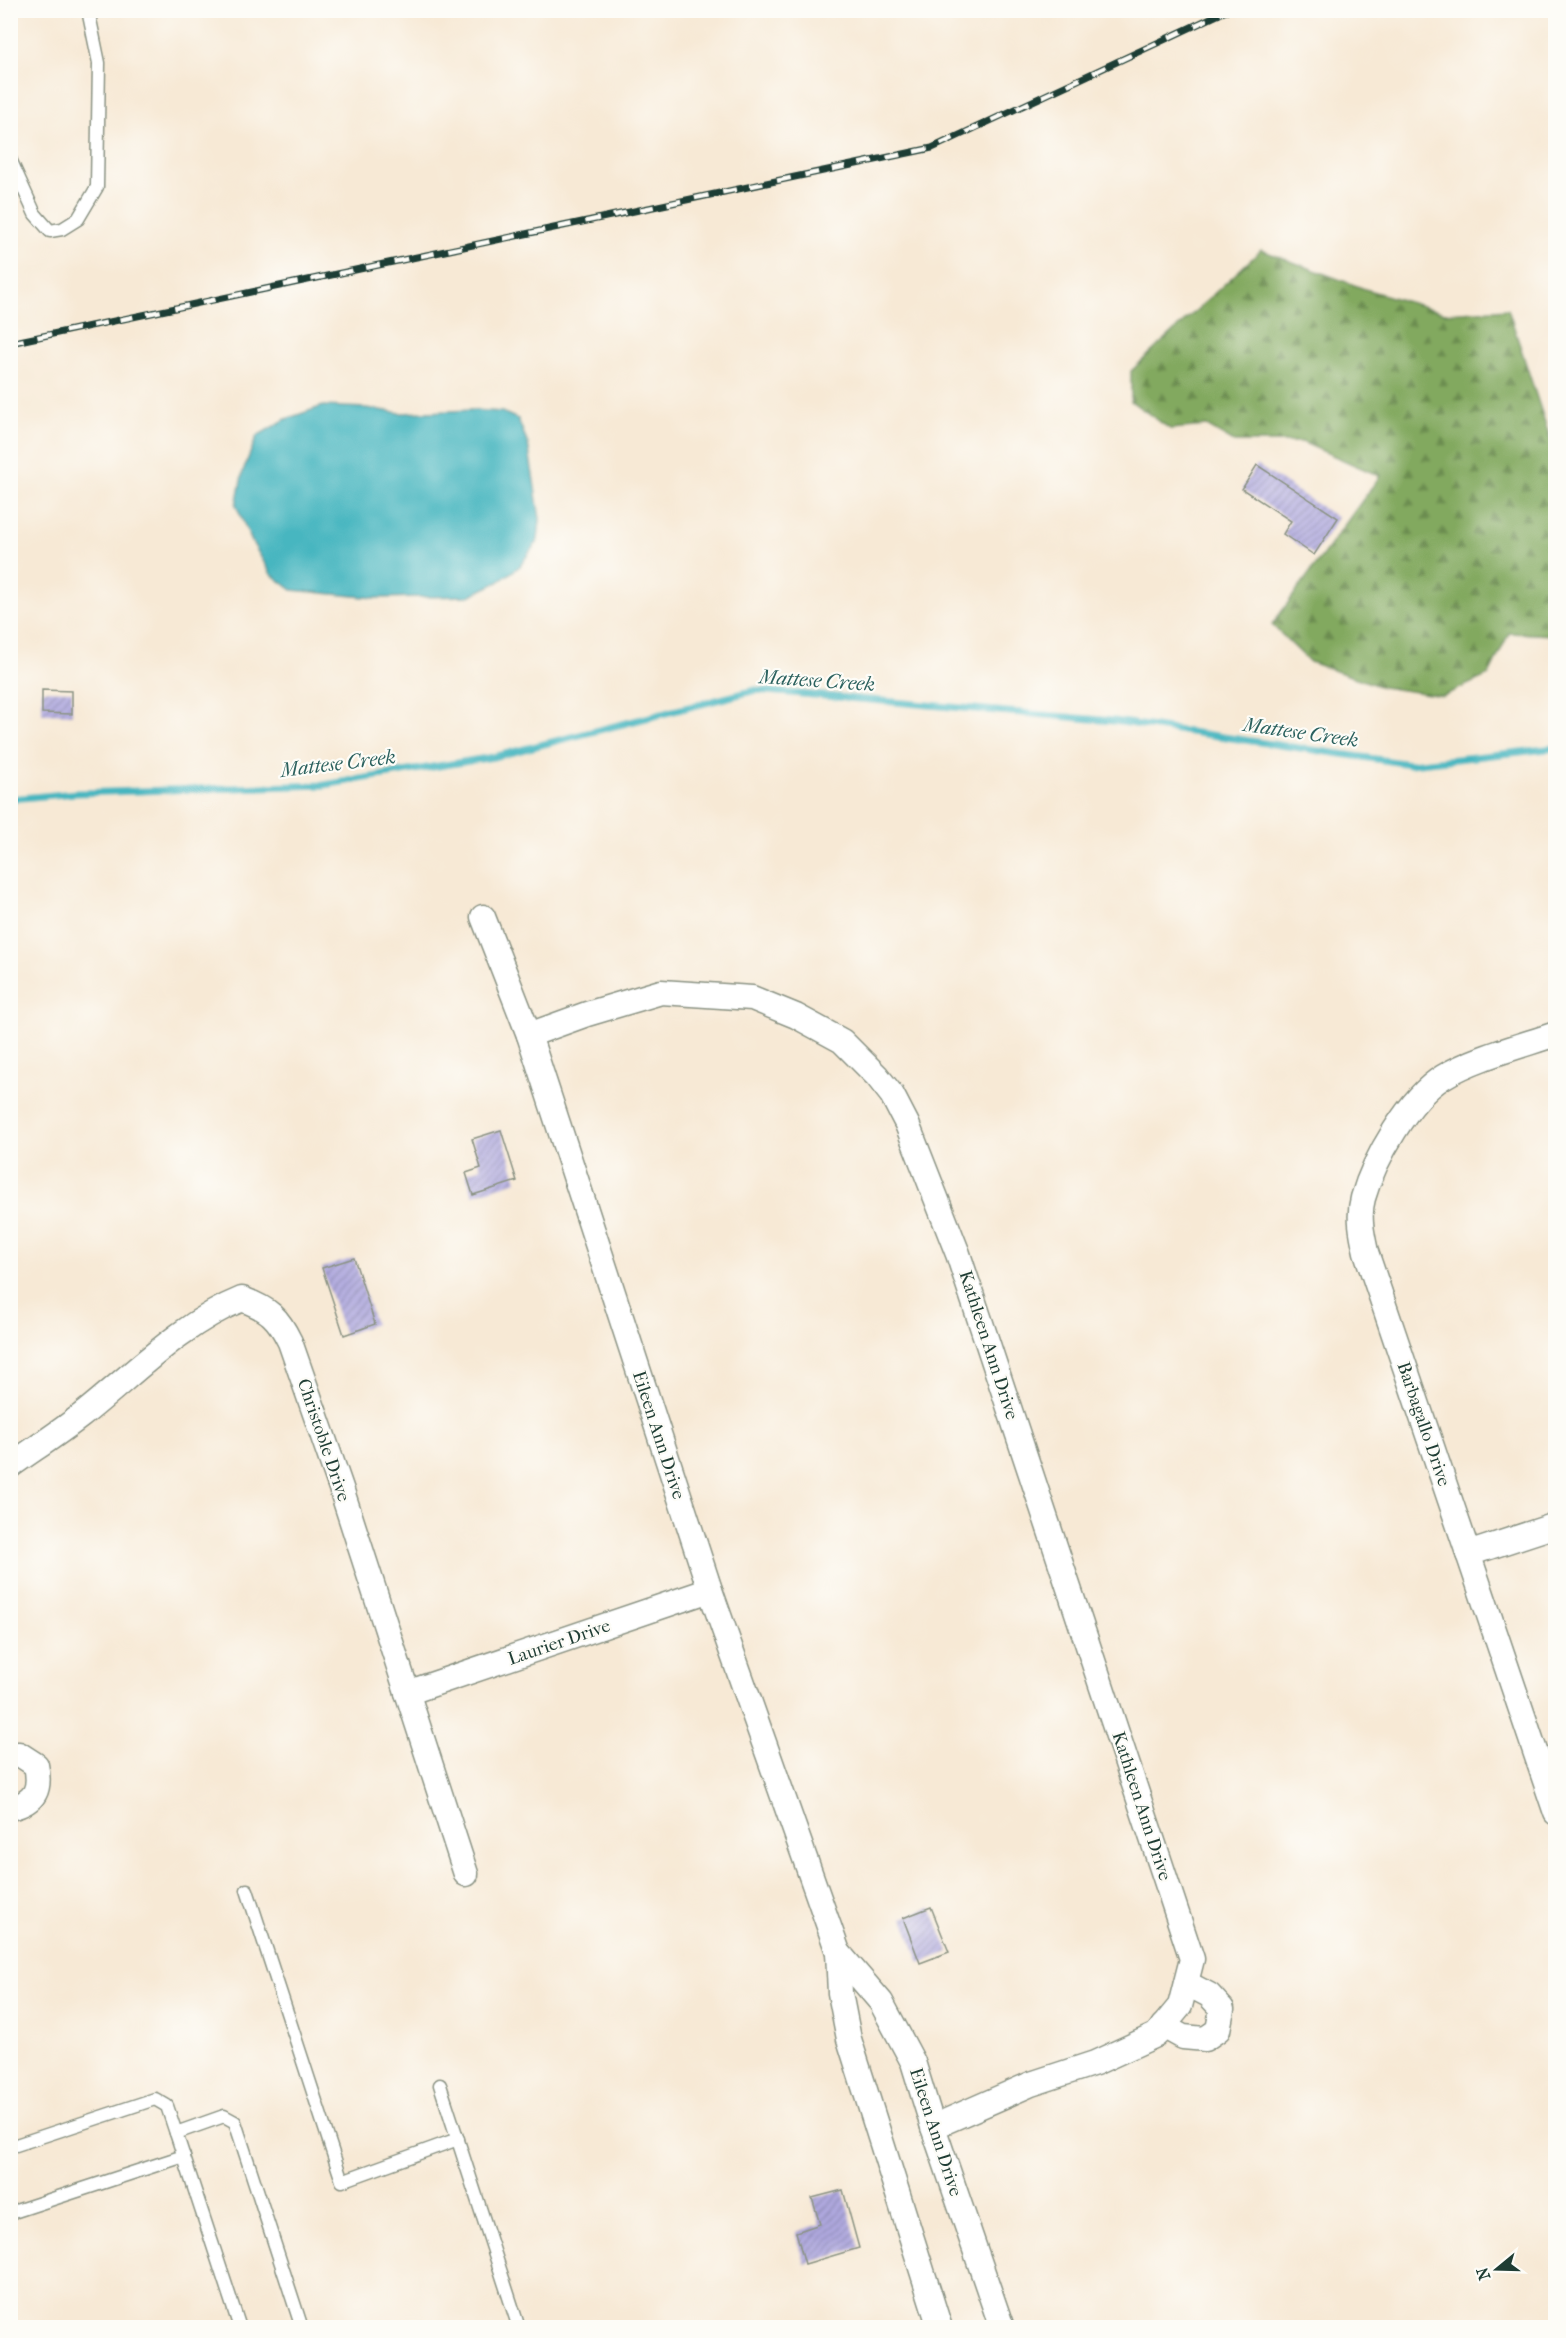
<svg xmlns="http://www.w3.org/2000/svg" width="1566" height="2338" viewBox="0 0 1566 2338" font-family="'IM FELL French Canon',serif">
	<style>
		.forest { fill: url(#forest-firs); stroke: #50734a; stroke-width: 1.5 }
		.water { fill: #47b6c0; stroke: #337a7a; stroke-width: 1.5 }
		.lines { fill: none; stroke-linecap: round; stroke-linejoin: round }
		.stream { stroke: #47b6c0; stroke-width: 7 }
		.building { fill: url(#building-hatch) }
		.lane-casing { stroke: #8b9384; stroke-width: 15 }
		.street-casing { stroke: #8b9384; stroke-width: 27 }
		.lane { stroke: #fff; stroke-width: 12 }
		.street { stroke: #fff; stroke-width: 24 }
		.rail-casing { stroke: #1f3d34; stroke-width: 7 }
		.rail { stroke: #fdfcf7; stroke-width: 4.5; stroke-dasharray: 14; stroke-linecap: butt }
		.labels { text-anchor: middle; stroke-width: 4.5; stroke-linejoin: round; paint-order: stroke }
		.street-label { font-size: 18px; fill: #1f3d34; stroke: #fdfcf7 }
		.water-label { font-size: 20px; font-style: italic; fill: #2b615e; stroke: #fdfcf7 }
	</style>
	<defs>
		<pattern id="forest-firs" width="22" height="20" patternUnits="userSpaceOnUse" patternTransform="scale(1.5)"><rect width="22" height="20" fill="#82a95f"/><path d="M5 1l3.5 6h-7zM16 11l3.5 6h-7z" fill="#6a8b4f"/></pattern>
		<pattern id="building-hatch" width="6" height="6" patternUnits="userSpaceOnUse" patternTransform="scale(1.5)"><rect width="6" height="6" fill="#afa8de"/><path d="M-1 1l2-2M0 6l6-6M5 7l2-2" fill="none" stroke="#8e8ab5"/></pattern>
	</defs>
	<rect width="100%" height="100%" fill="#fdfcf7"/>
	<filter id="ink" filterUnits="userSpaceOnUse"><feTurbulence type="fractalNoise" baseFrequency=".0167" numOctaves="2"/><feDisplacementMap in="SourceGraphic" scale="12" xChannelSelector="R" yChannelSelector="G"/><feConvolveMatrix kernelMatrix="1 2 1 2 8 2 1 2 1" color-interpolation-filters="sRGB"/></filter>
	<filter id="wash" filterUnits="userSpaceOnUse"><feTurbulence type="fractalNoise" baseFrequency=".008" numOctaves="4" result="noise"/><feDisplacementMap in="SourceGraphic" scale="24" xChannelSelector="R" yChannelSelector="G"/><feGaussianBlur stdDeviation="1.35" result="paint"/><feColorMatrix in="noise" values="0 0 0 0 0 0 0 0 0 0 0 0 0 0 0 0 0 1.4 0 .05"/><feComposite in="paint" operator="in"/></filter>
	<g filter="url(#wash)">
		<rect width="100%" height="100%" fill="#f7e9d5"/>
		<polygon class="forest" points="1261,250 1365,289 1445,313 1508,309 1555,453 1555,635 1509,633 1489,675 1443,696 1382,687 1310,662 1272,625 1380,476 1302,442 1234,442 1207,426 1170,429 1131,401 1131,371"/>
		<polygon class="water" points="323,406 366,408 401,413 473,410 502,412 518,419 528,444 540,519 538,540 520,566 498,582 469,596 375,598 292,590 271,574 252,542 236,505 243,471 257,436 286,419"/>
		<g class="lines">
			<polyline class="stream" points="10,799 76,793 324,785 493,757 756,690 1114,721 1410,764 1556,748"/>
		</g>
		<g id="blocks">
			<g class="building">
				<polygon points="1257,465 1338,518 1314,555 1283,534 1291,521 1242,489"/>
				<polygon points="42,690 72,691 72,714 42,713"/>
				<polygon points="501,1130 517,1181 473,1195 466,1173 481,1168 472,1139"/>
				<polygon points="354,1258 375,1324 344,1335 322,1268"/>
				<polygon points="931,1907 949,1952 920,1963 903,1918"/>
				<polygon points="843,2190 859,2248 805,2264 796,2232 820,2224 812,2198"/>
			</g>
		</g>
	</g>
	<g filter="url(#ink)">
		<use href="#blocks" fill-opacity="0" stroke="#8b9384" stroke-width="1.5"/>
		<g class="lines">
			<g class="lane-casing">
				<g id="lane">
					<polyline points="10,159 35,214 50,231 62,229 78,219 97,187 99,63 88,10"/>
					<polyline points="247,1890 342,2181 458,2139"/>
					<polyline points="440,2085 519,2328"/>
					<polyline points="176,2133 240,2328"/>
					<polyline points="10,2147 155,2099 167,2106 176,2133 224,2116 235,2122 302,2328"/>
					<polyline points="10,2213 184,2156"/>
					<polyline points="10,2327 11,2328"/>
				</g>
			</g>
			<g class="street-casing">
				<g id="street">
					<polyline points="483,917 529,1035 710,1590 838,1952 840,1993 849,2039 940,2328"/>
					<path d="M1556,1034C1521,1046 1474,1058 1443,1077C1409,1098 1374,1159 1363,1198C1358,1216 1362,1234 1366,1252L1556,1813"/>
					<polyline points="529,1035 587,1014 661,992 752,998 796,1016 842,1041 877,1076 892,1095 907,1124 958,1254 1192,1959 1180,2006 1156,2035 1095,2063 1031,2084 933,2127"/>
					<path d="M10,1466C34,1449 59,1433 82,1415C134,1374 180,1324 242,1299C269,1309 278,1317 290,1342L341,1488L466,1874"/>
					<polyline points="1468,1554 1556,1525"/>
					<polyline points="407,1693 710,1590"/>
					<path d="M10,1755L19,1754L36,1765C41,1789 36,1802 10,1808"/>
					<polyline points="838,1952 881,2002 913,2062 933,2127 1002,2328"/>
					<polyline points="1163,2026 1183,2037 1205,2039 1218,2030 1222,2009 1209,1995 1186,1983"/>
				</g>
			</g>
			<use href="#lane" class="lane"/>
			<use href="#street" class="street"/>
			<g class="rail-casing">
				<polyline id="rail" points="10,343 932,148 1228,10"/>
			</g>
			<use href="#rail" class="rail"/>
		</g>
	</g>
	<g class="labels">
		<g class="street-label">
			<text transform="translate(989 1345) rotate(72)" y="6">Kathleen Ann Drive</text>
			<text transform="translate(1424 1424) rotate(71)" y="6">Barbagallo Drive</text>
			<text transform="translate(659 1435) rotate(72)" y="6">Eileen Ann Drive</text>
			<text transform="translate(324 1440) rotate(71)" y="6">Christoble Drive</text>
			<text transform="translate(559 1642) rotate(-19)" y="6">Laurier Drive</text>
			<text transform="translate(1142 1806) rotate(72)" y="6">Kathleen Ann Drive</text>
			<text transform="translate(936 2132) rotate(72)" y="6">Eileen Ann Drive</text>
		</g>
		<g class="water-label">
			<text transform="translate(817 680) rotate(4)" y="7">Mattese Creek</text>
			<text transform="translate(1301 732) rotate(8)" y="7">Mattese Creek</text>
			<text transform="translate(338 763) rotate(-7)" y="7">Mattese Creek</text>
		</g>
	</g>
	<rect width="1566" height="2338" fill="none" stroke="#fdfcf7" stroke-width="36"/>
	<g transform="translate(1497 2269) rotate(251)" stroke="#fdfcf7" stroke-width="4.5" paint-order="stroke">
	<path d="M0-4.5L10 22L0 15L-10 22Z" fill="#1f3d34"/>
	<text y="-9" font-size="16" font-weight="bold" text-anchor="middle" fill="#1f3d34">N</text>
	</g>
</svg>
